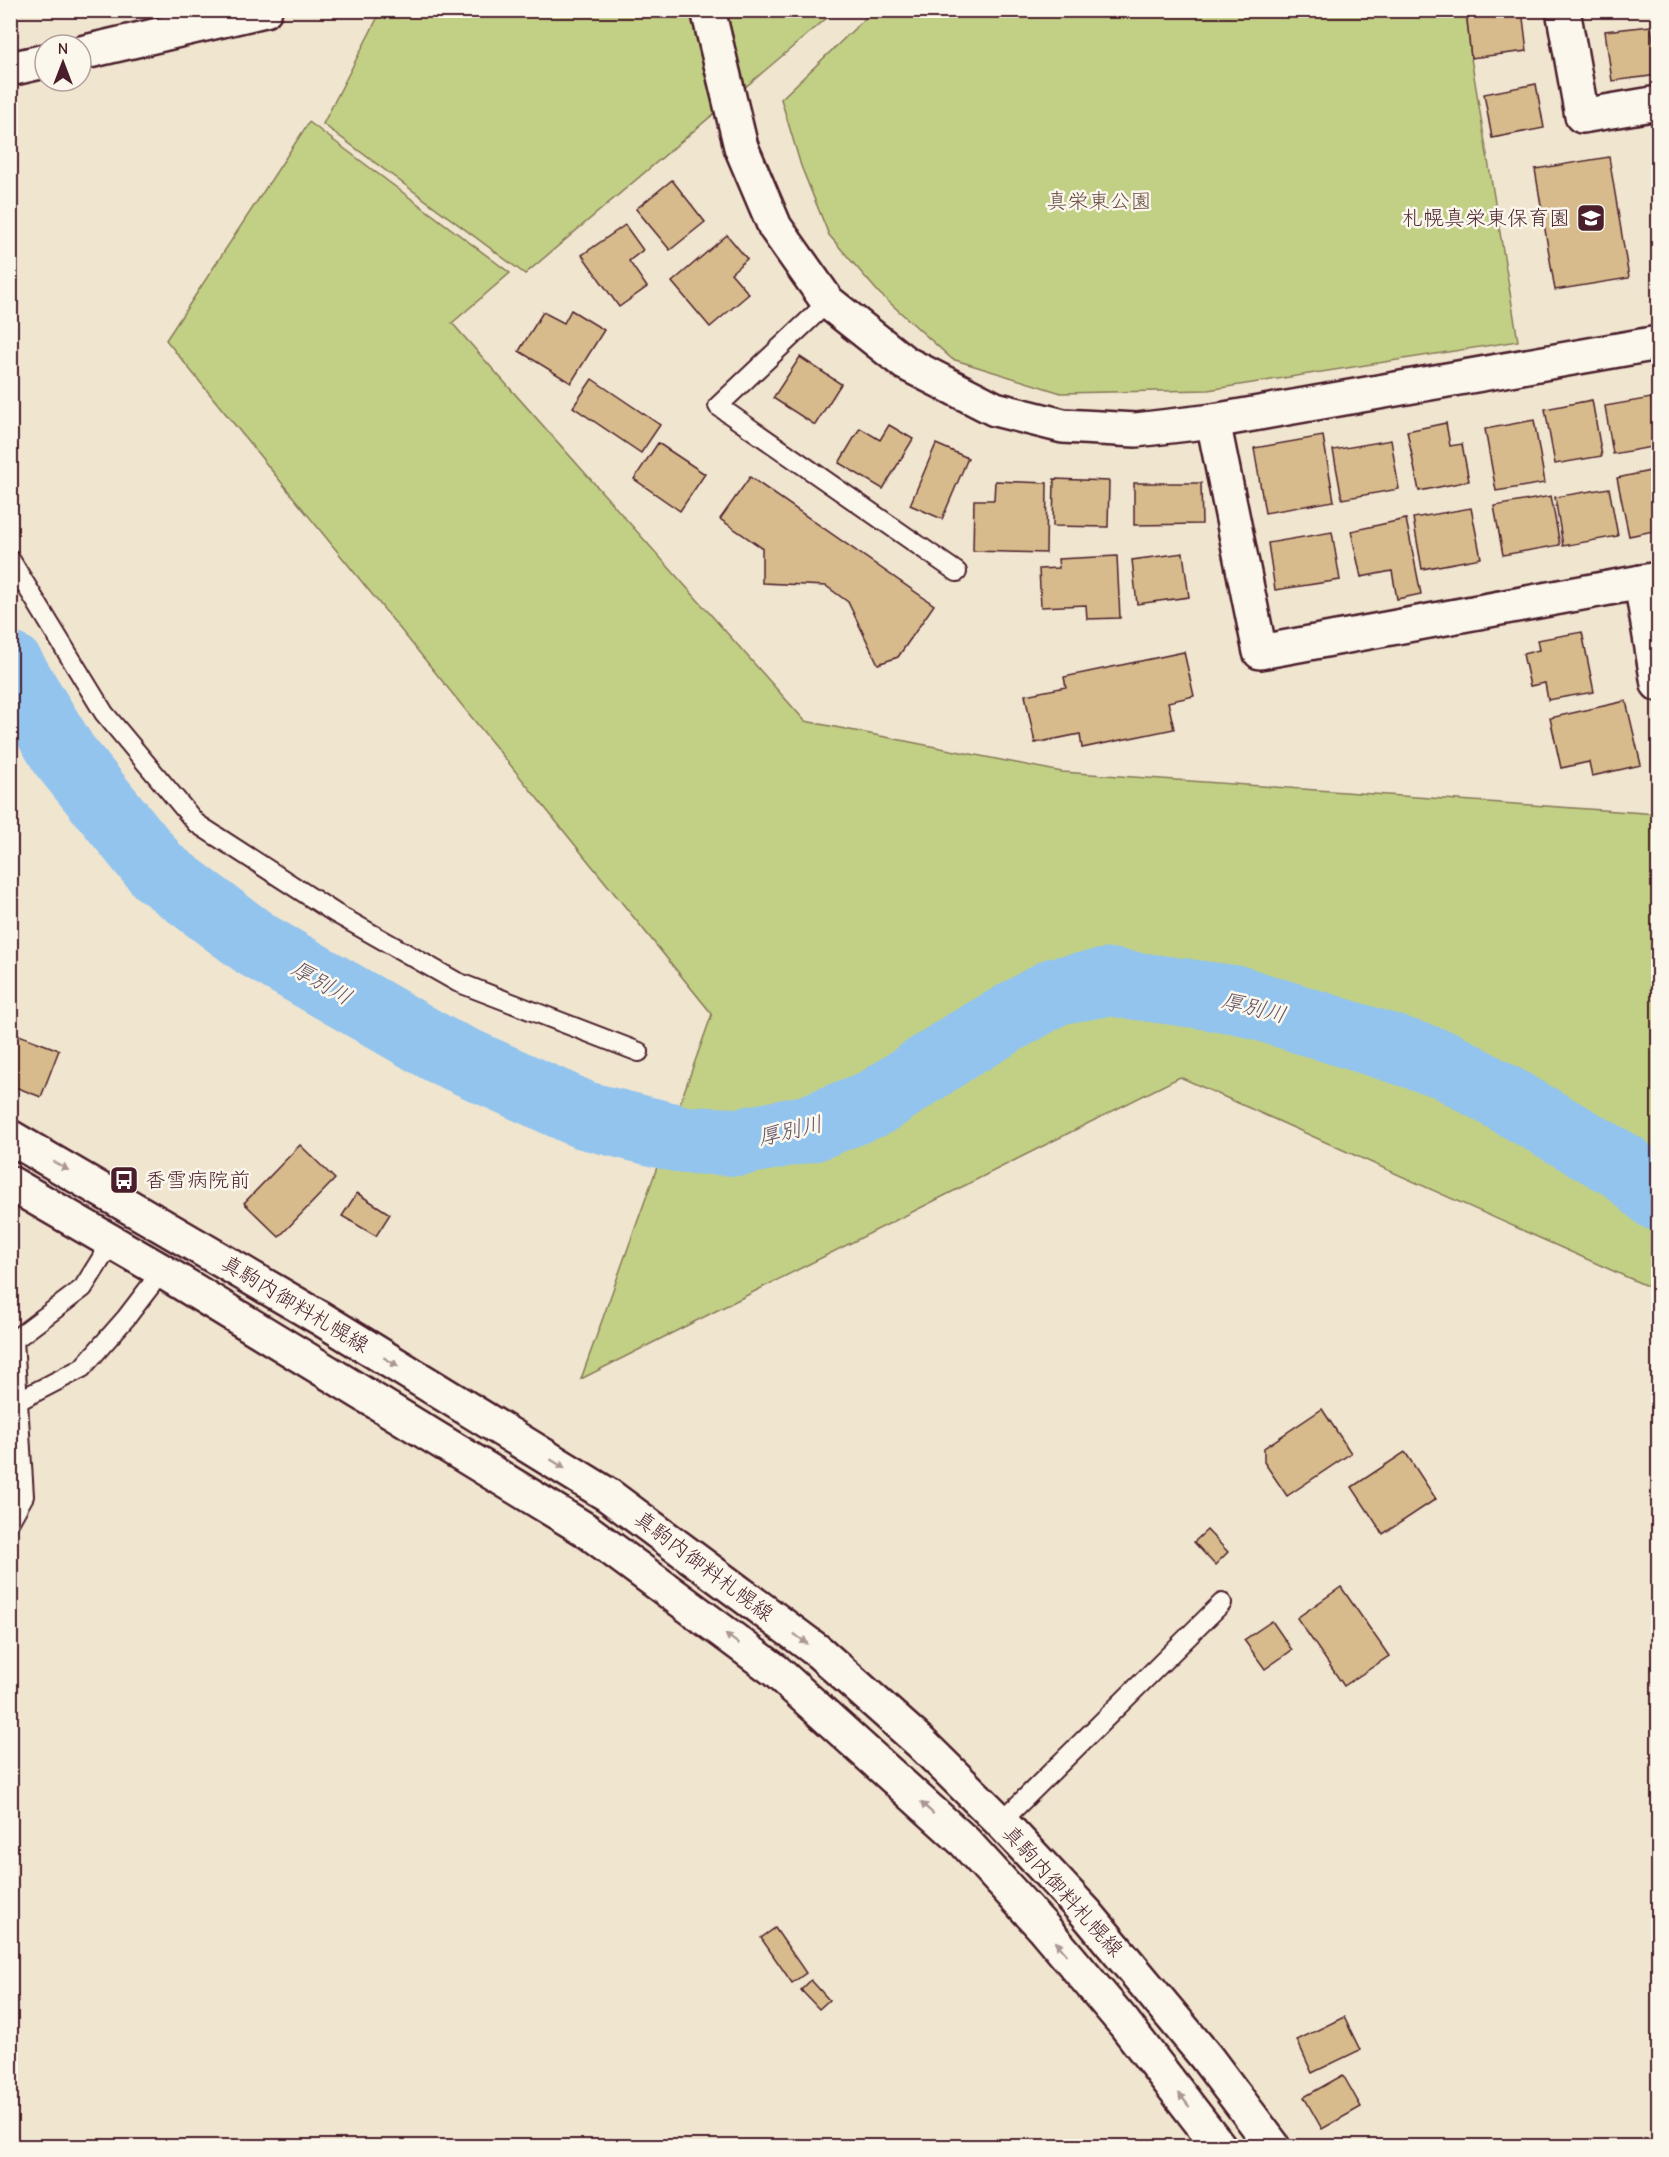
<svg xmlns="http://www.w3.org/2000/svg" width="1669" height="2157" viewBox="0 0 1669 2157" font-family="'Comic Neue','Klee One',sans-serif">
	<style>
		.green { fill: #c2d085; stroke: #867858; stroke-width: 1.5 }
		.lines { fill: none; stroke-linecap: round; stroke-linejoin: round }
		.river { stroke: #92c4ee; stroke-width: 68 }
		.building { fill: #d7bb8c; stroke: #4a1f2b; stroke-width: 1.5 }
		.service-casing { stroke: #4a1f2b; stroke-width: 22 }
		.minor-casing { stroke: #4a1f2b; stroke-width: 38 }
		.secondary-casing { stroke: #4a1f2b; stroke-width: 38 }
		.service { stroke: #fbf7ec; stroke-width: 18 }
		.minor { stroke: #fbf7ec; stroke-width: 33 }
		.secondary { stroke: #fbf7ec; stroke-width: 33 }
		.oneway { fill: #ab9695 }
		.labels { text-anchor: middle; stroke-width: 5; stroke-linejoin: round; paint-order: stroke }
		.park-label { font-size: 21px; fill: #684b42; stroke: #fbf7ec }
		.poi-label { font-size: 21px; fill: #4a1f2b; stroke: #fbf7ec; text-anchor: end }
		.street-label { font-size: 21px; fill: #4a1f2b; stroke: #fbf7ec }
		.water-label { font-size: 22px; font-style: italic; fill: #605166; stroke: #fbf7ec }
	</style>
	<rect width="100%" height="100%" fill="#f0e5cf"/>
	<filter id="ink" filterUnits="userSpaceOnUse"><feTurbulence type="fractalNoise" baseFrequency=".0167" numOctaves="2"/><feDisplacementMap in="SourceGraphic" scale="12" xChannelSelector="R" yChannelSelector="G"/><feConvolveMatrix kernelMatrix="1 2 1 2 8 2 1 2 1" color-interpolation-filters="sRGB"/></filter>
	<g filter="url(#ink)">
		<g class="green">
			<polygon points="874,10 1466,11 1471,58 1518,341 1208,390 1061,393 952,359 879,293 829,235 801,166 781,99"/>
			<polygon points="381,11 835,11 525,274 323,124"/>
			<polygon points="309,122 510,273 452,323 805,721 1062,772 1658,814 1658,1291 1180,1077 581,1379 712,1014 166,340"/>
		</g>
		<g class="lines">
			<polyline class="river" points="10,666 64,755 158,871 257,945 440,1050 584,1115 685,1140 740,1142 811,1128 877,1102 959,1047 1056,991 1108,982 1239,1000 1446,1065 1624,1167 1658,1197"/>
		</g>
		<g class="building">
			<polygon points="1466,10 1522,10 1527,51 1471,58"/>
			<polygon points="1604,10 1637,10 1605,15"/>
			<polygon points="1651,26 1658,75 1612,81 1605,31"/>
			<polygon points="1536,84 1544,128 1492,138 1484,94"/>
			<polygon points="1609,157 1629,278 1555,290 1535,169"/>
			<polygon points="672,180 705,222 670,250 636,209"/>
			<polygon points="625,225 643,250 629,261 647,287 619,307 582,255"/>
			<polygon points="727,235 747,259 731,273 749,294 710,327 672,282"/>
			<polygon points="571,310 604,330 571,383 519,351 543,312 564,323"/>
			<polygon points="800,357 841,384 815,425 773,398"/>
			<polygon points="592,379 660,425 641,453 573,407"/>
			<polygon points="1651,398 1658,446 1613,454 1605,406"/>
			<polygon points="1592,400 1602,456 1555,464 1545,409"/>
			<polygon points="1534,420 1545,483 1496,491 1485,429"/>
			<polygon points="1446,423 1450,446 1462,444 1469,481 1419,491 1407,431"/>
			<polygon points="889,425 913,439 883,489 839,463 860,428 880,440"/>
			<polygon points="1323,436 1334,501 1265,513 1254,448"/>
			<polygon points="1391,440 1399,489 1342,499 1333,450"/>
			<polygon points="658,443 705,474 680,511 634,479"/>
			<polygon points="936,444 968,458 942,519 910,505"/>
			<polygon points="1650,471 1653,486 1658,485 1658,530 1629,536 1617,478"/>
			<polygon points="750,477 934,605 898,657 878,664 848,602 826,586 762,583 762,548 720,519"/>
			<polygon points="1054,479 1109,481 1108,527 1053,526"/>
			<polygon points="995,481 1047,483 1046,553 973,551 974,500 994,500"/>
			<polygon points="1134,483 1201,483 1202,524 1134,525"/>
			<polygon points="1609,488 1618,536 1563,546 1555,497"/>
			<polygon points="1551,496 1560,545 1503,555 1494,506"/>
			<polygon points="1471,508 1481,558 1422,569 1413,518"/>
			<polygon points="1406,519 1421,594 1397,599 1392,571 1361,577 1351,531"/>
			<polygon points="1332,532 1340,580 1275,590 1268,543"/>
			<polygon points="1183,553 1189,597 1137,604 1132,560"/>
			<polygon points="1117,556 1120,618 1087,619 1086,605 1041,607 1039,569 1059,568 1058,559"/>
			<polygon points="1582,632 1594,692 1548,700 1545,683 1530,686 1523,654 1539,650 1537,640"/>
			<polygon points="1184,652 1194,696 1168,702 1174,729 1082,748 1080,734 1035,743 1025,695 1066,687 1064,677"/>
			<polygon points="1626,701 1641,765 1592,776 1589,762 1561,768 1550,718"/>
			<polygon points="16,1034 59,1050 41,1097 10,1085 10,1047"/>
			<polygon points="300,1145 335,1179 279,1237 244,1203"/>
			<polygon points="357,1193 390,1214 376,1236 342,1216"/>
			<polygon points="1322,1409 1351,1453 1287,1496 1264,1462 1264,1448"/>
			<polygon points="1405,1452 1436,1499 1383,1534 1352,1487"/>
			<polygon points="1207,1530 1228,1552 1215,1565 1194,1542"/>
			<polygon points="1341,1587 1389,1656 1344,1686 1297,1618"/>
			<polygon points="1272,1621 1292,1650 1265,1669 1244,1640"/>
			<polygon points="775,1928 806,1973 792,1983 761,1938"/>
			<polygon points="811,1980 829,2000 819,2009 801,1990"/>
			<polygon points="1344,2017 1360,2050 1312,2073 1297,2040"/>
			<polygon points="1343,2075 1361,2107 1322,2129 1304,2097"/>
		</g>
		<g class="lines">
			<g class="service-casing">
				<g id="service">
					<polyline points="828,302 718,406 957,572"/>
					<polyline points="10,559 104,713 196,823 335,913 457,982 639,1052"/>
					<polyline points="10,1400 18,1401 82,1368 126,1318 162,1271"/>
					<polyline points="10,1521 24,1496 14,1340 83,1288 111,1243"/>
					<polyline points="1001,1822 1222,1603"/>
				</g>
			</g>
			<g class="minor-casing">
				<g id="minor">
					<polyline points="708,10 741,147 775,227 828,302 905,363 995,409 1063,426 1136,430 1213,421 1658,343"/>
					<polyline points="1563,10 1582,116 1658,103"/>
					<polyline points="81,53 265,10"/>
					<polyline points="10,69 45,61"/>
					<polyline points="1213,421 1260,652 1658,579"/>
					<polyline points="1641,582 1658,684"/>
				</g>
			</g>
			<g class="secondary-casing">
				<g id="secondary">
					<polyline points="10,1137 320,1318 608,1495 819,1652 921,1743 1001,1822 1086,1913 1206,2057 1273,2146"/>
					<polyline points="10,1183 162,1271 586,1530 776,1671 965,1842 1042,1926 1124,2023 1219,2146"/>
				</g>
			</g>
			<use href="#service" class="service"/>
			<use href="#minor" class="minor"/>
			<use href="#secondary" class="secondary"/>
		</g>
		<defs><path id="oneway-solid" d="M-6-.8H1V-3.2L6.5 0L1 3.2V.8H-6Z" transform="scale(1.5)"/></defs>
		<g class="oneway">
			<use href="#oneway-solid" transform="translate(61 1166) rotate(30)"/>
			<use href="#oneway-solid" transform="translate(391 1362) rotate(32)"/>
			<use href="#oneway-solid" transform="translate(558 1464) rotate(32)"/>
			<use href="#oneway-solid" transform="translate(732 1639) rotate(-143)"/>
			<use href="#oneway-solid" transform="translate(801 1639) rotate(37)"/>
			<use href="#oneway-solid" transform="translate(927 1808) rotate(-138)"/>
			<use href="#oneway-solid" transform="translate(1061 1948) rotate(-130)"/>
			<use href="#oneway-solid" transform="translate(1184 2100) rotate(-128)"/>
		</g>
	</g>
	<defs>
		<g id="school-square" transform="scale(1.5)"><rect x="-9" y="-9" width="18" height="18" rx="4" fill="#4a1f2b" stroke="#fbf7ec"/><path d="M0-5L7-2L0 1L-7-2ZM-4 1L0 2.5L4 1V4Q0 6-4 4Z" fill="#fff"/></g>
		<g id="bus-square" transform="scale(1.5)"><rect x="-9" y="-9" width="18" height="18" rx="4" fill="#4a1f2b" stroke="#fbf7ec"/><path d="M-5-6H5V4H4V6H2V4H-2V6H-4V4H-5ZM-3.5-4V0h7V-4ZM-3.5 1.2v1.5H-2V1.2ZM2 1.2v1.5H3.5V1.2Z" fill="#fff"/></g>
	</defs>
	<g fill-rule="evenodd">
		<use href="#school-square" x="1591" y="218"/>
		<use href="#bus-square" x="124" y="1180"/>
	</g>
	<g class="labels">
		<g class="park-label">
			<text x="1099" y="208">真栄東公園</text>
		</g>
		<g class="poi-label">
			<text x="1570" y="225">札幌真栄東保育園</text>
			<text x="145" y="1187" text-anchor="start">香雪病院前</text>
		</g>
		<g class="street-label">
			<text transform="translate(295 1304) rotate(31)" y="7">真駒内御料札幌線</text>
			<text transform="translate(704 1566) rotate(37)" y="7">真駒内御料札幌線</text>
			<text transform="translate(1063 1891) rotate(48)" y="7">真駒内御料札幌線</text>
		</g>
		<g class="water-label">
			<text transform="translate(322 982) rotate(30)" y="8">厚別川</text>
			<text transform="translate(1254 1007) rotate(14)" y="8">厚別川</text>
			<text transform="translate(790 1130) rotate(-13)" y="8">厚別川</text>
		</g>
	</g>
	<rect width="1669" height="2157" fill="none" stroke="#fbf7ec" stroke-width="36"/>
	<rect x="18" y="18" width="1633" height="2121" fill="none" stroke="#4a1f2b" stroke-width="2" filter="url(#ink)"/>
	<g transform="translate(63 63)"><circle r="28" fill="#fbf7ec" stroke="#b4a19f" stroke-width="1.5"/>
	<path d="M0-4.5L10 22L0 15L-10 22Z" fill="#4a1f2b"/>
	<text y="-9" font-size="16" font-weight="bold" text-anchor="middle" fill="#4a1f2b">N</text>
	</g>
</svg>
